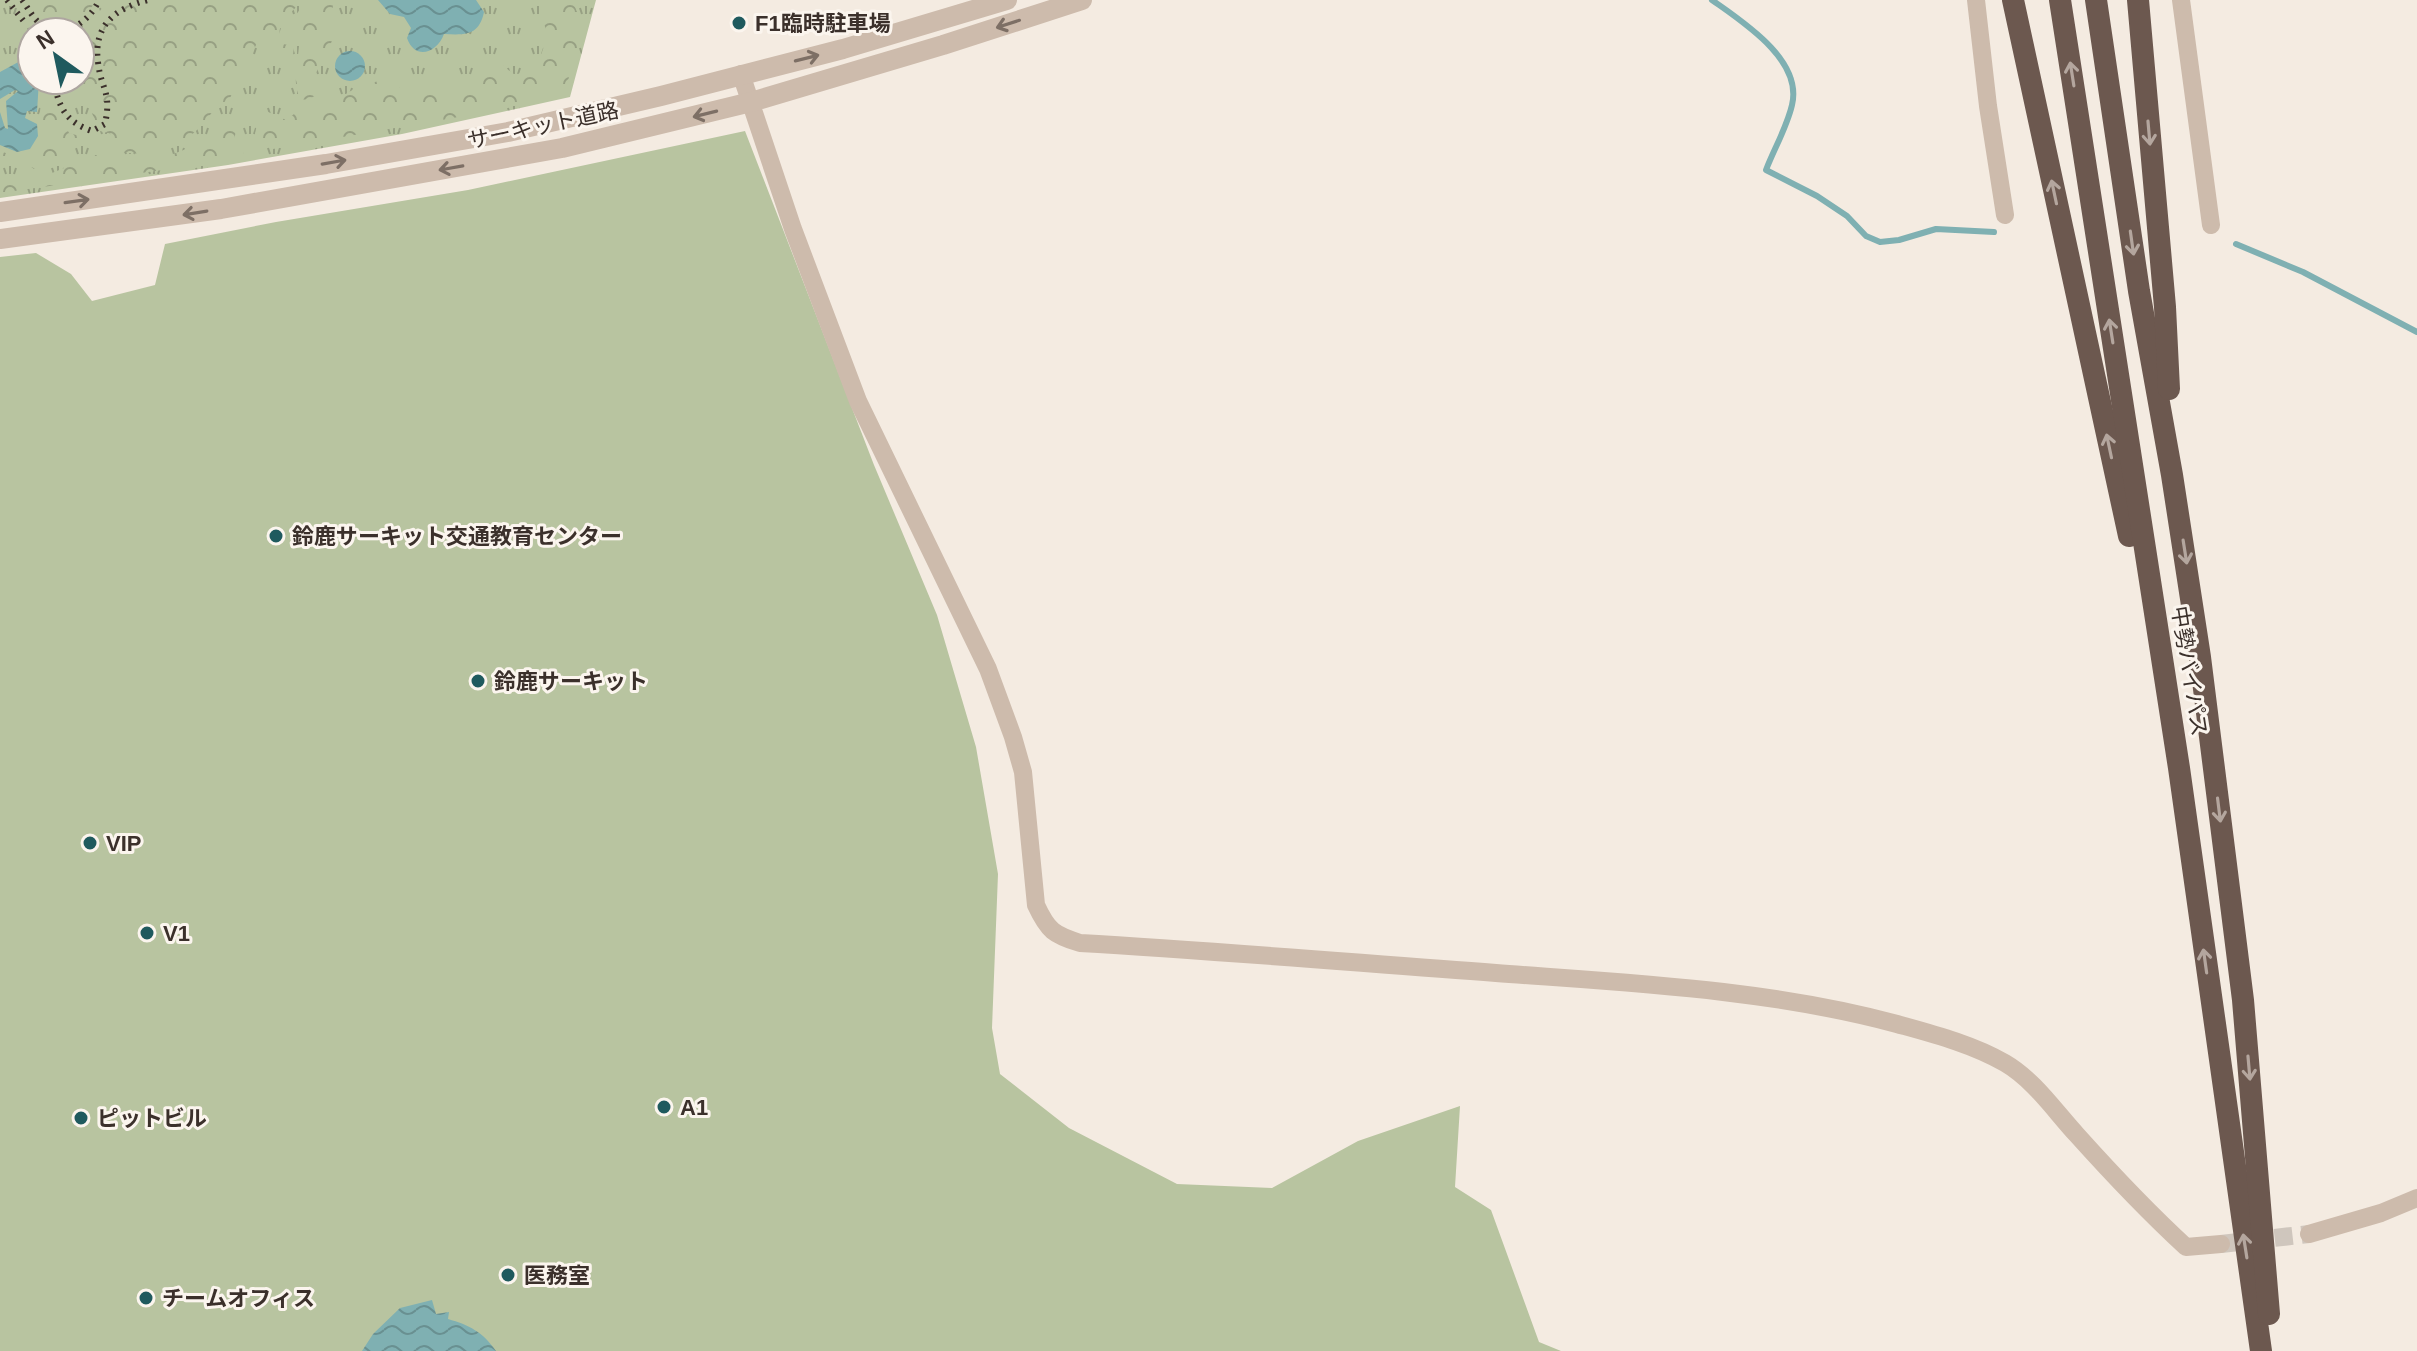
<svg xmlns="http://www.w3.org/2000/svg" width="2417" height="1351" viewBox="0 0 2417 1351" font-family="Arial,'Noto Sans JP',sans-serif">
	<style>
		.grass { fill: url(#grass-tufts); fill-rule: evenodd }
		.forest { fill: url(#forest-crowns) }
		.garden { fill: #b8c4a0 }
		.water { fill: url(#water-waves) }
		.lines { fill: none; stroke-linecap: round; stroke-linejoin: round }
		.stream { stroke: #7fb0b2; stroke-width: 6 }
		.minor-tunnel { stroke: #cfc6bd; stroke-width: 18; stroke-dasharray: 18 9; stroke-linecap: butt }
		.minor { stroke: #cdbbac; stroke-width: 18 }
		.tertiary { stroke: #cdbbac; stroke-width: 20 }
		.trunk { stroke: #6c584f; stroke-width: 22 }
		.rail { stroke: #3b302b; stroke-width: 6; stroke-dasharray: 2 6; stroke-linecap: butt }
		.oneway { stroke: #7d6f65 }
		.oneway2 { stroke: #b4a69e }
		.poi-dot { fill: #1f5a5e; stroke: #fbf5ee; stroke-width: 3 }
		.labels { text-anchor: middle; stroke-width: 6; stroke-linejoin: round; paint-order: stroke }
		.poi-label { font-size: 22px; font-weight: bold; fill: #3b302b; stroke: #fbf5ee; text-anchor: start }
		.street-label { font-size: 22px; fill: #3b302b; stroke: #fbf5ee }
	</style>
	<defs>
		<pattern id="grass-tufts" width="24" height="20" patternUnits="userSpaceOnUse" patternTransform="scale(2)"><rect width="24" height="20" fill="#b8c4a0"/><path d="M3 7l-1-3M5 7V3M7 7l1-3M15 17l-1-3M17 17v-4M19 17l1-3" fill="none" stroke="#97a083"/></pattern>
		<pattern id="forest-crowns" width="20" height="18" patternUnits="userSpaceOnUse" patternTransform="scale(2)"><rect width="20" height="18" fill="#b8c4a0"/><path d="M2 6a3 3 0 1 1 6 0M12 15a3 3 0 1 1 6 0" fill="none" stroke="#97a083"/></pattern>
		<pattern id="water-waves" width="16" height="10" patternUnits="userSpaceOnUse" patternTransform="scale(2)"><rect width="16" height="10" fill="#7fb0b2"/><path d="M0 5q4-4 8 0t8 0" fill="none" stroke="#699091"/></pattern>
	</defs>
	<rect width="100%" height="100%" fill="#f4ebe1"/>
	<path class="grass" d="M0,0H596L570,97L402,134L228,165L0,198ZM32,32H80V80H32Z"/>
	<g class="forest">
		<path d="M37,0H94L95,2C81,25 62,32 40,15Z"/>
		<path d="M109,0H303C290,15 272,25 283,44L294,46L293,55L279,56L257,43L229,100C215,104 208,120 197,130C176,150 133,162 107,146L111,134L100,131L80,87L84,30Z"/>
		<path d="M311,0H333L332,41L316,73L322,80V92L309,99L301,100C286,76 310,37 293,19L303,5L306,7Z"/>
		<path d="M546,0H573L572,2C590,28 573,62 565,90L476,114L273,149L261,144L255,134L259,114L266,111L286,120L294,114L314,107L323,97L331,103L354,89L381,80L401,88L414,89L437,84L475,87L482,74L502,65L515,75L537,67L548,34L539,12Z"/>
		<polygon points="42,80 60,81 53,99 69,133 83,137 85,142 61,158 34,169 26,163 0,166 0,151 23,159 30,126 35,117 40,116"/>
		<polygon points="218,128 236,130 233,147 244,152 240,159 0,193 0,182 33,181 95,155 123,161 163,158 186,149"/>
	</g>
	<polygon class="garden" points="745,131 874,465 937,615 976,747 998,874 992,1028 1000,1074 1069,1128 1177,1184 1272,1188 1358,1141 1460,1106 1455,1187 1491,1210 1539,1342 1561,1351 0,1351 0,257 36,253 71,274 92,301 155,285 165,244 276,222 468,190"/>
	<g class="water">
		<path d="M378,0H476L484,12C479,36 465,35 444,34C437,53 415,61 407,38L411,28L404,17L390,14Z"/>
		<circle cx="350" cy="66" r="15"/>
		<polygon points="22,60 32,62 32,80 39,80 37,112 27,111 25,118 37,124 38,136 30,149 17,152 0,145 0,112 5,128 8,129 6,101 18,91 15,90 0,99 0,72"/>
		<path d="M432,1300L436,1314L449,1312L448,1319C469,1325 483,1332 496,1351H362L373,1334L400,1308Z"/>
	</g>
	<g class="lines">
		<g class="stream">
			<path d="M1712,0C1743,22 1803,60 1792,105C1787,127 1774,149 1766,170L1817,196L1847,216L1866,236L1880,242L1899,240L1936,229L1994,232"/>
			<polyline points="2236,244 2303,272 2417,332"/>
		</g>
		<polyline class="minor-tunnel" points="2221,1244 2309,1234"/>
		<g class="minor">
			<polyline points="1976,0 1988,106 2005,215"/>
			<polyline points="2181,0 2211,225"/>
			<path d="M741,74L793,229L858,401L988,669L1013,737L1023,772L1036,905C1048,931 1054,935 1080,943C1219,951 1358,963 1496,973C1630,983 1767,989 1897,1024C1933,1034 1972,1044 2005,1063C2034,1080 2054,1110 2077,1135C2112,1174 2148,1212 2186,1247L2221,1244"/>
			<polyline points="2309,1234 2381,1213 2417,1198"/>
		</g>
		<g class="tertiary">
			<polyline points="0,212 326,164 508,132 661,96 843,49 1007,0"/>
			<polyline points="0,239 221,209 562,148 751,102 943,45 1082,0"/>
		</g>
		<g class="trunk">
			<polyline points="2013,0 2129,536"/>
			<polyline points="2060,0 2179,768 2261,1351"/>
			<polyline points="2096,0 2139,291 2172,475 2200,657 2243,1000 2269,1314"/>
			<polyline points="2138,0 2165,307 2169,389"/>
		</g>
		<g class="rail">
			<polyline points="7,0 26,24"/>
			<path d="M22,0C29,9 33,19 42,25C65,40 90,21 99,0"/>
			<path d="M54,80C58,107 66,122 92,131L105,124C112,91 101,90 98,62C93,25 116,8 148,0"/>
		</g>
	</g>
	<defs><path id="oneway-shaft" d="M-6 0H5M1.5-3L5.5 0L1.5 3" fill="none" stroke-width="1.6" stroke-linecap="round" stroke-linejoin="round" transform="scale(2)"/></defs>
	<g class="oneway">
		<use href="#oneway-shaft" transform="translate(1008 24) rotate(162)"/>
		<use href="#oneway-shaft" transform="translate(807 58) rotate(-14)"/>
		<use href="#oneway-shaft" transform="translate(705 114) rotate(166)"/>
		<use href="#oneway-shaft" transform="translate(334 162) rotate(-10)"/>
		<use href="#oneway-shaft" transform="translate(451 168) rotate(170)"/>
		<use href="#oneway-shaft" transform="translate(77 201) rotate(-8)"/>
		<use href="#oneway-shaft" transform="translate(195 213) rotate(171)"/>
	</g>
	<g class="oneway2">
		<use href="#oneway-shaft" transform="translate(2072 74) rotate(-99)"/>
		<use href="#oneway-shaft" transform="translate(2149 133) rotate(85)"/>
		<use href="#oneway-shaft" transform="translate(2054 192) rotate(-102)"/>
		<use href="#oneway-shaft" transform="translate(2132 243) rotate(82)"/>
		<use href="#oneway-shaft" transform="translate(2111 331) rotate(-99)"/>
		<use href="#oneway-shaft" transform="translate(2109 446) rotate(-102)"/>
		<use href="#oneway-shaft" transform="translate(2185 552) rotate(81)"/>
		<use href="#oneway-shaft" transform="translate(2219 810) rotate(83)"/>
		<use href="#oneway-shaft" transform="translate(2205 961) rotate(-98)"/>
		<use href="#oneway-shaft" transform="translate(2249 1068) rotate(85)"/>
		<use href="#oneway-shaft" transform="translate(2245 1246) rotate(-99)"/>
	</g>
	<g class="poi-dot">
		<circle cx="739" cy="23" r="8"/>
		<circle cx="276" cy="536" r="8"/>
		<circle cx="478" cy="681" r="8"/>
		<circle cx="90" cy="843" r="8"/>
		<circle cx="147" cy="933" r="8"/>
		<circle cx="664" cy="1107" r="8"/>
		<circle cx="81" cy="1118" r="8"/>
		<circle cx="508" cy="1275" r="8"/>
		<circle cx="146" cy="1298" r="8"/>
	</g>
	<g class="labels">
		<g class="poi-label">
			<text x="755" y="31">F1臨時駐車場</text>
			<text x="292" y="544">鈴鹿サーキット交通教育センター</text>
			<text x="494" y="689">鈴鹿サーキット</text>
			<text x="106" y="851">VIP</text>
			<text x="163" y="941">V1</text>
			<text x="680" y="1115">A1</text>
			<text x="97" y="1126">ピットビル</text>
			<text x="524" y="1283">医務室</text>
			<text x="162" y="1306">チームオフィス</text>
		</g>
		<g class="street-label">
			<text transform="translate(543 125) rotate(-12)" y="8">サーキット道路</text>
			<text transform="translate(2190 671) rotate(81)" y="8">中勢バイパス</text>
		</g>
	</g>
	<g transform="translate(56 56) rotate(327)"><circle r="38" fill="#fbf5ee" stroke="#aea6a0" stroke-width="2"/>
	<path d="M0-6L14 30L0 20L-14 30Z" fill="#1f5a5e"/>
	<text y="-12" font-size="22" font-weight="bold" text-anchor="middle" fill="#3b302b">N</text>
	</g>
</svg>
